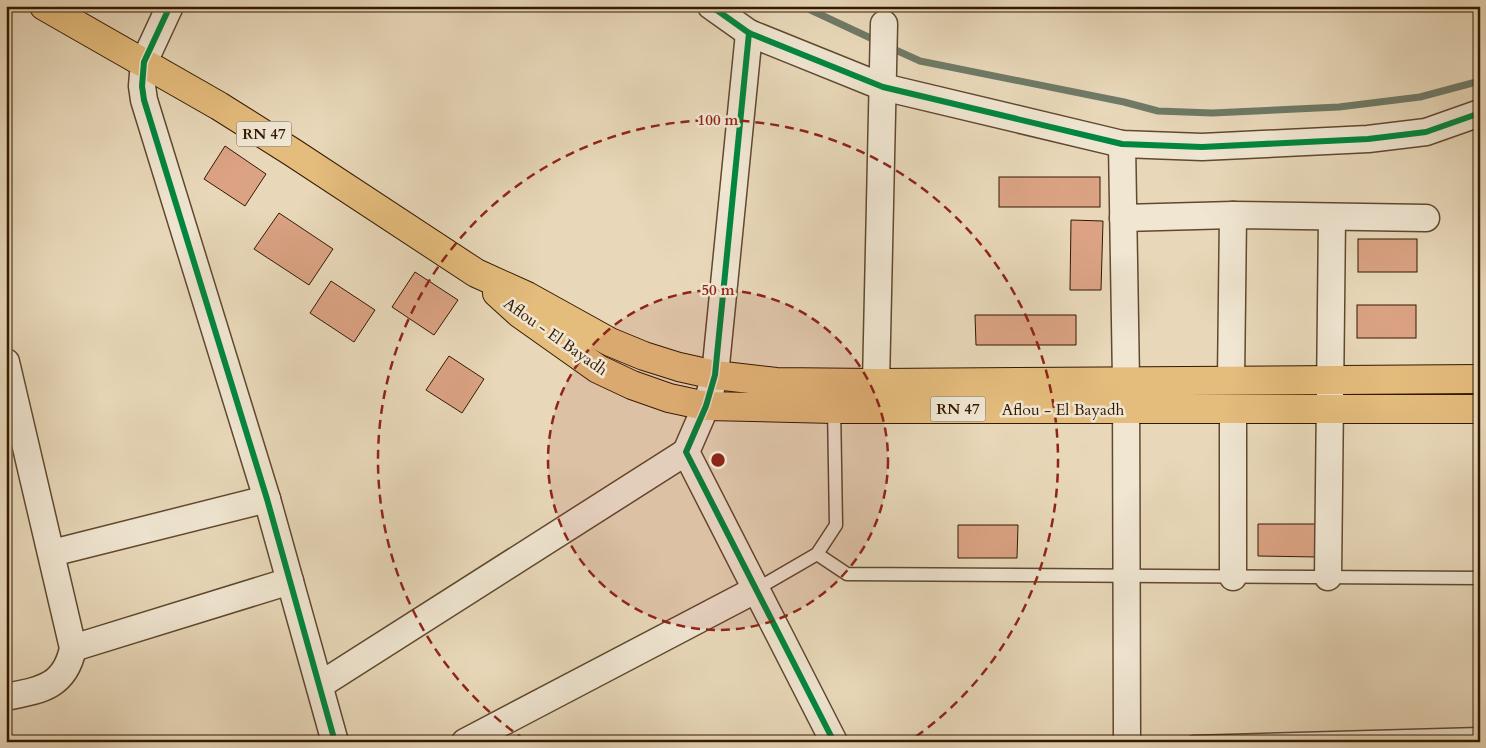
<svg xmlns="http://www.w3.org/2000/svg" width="1486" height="748" viewBox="0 0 1486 748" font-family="Cardo,serif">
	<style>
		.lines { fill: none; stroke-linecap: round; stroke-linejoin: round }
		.stream { stroke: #6f7a67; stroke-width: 7 }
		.building { fill: #dba384; stroke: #331900 }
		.lane-casing { stroke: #60492e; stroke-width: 15 }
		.street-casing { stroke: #60492e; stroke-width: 29 }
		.primary-casing { stroke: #331900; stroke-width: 30 }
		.lane { stroke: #f0e6d2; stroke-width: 12 }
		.street { stroke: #f0e6d2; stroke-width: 26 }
		.primary { stroke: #e4bc7c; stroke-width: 28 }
		.cycleway-casing { stroke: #f0e6d2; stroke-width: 9 }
		.cycleway { stroke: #00873e; stroke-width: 6 }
		.ring { fill: none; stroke: #8f2418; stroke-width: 2.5; stroke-dasharray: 9 6 }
		.labels { text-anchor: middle; stroke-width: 5; stroke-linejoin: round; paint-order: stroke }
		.shield { fill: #f0e6d2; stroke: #6c563f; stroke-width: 1 }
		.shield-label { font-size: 15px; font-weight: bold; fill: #331900 }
		.street-label { font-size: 16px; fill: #331900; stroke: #f0e6d2 }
		.centre { fill: #8f2418; stroke: #f0e6d2; stroke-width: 2.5 }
		.ring-label { font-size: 15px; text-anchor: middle; font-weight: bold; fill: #8f2418; stroke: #f0e6d2; stroke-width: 5; stroke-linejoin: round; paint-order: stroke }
	</style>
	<rect width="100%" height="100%" fill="#e8d8b9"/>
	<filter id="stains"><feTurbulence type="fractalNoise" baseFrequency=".004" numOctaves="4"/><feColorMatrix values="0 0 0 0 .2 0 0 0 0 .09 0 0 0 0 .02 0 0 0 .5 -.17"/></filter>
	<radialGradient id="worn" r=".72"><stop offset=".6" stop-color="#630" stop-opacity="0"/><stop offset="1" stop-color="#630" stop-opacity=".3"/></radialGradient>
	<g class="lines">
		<g class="stream">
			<polyline points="802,6 879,42"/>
			<polyline points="889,47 920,61 1124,102 1158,111 1212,113 1339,107 1420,97 1480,81"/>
		</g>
	</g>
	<g class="building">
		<polygon points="225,146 266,174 245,206 204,179"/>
		<rect x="999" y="177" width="101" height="30"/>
		<polygon points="279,213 333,249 309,285 254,249"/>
		<polygon points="1071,220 1103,221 1101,290 1070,290"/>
		<rect x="1358" y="239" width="59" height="33"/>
		<polygon points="415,272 458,300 434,335 392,307"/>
		<polygon points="331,281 375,310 354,342 310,313"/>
		<rect x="1357" y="305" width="59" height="33"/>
		<polygon points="975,315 1076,315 1076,345 976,345"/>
		<polygon points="449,356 484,379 462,413 426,390"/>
		<polygon points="1258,524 1317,524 1317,557 1258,556"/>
		<polygon points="958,525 1018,525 1017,558 958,558"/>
	</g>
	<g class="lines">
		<g class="lane-casing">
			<g id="lane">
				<polyline points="817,554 847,574 1480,578"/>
				<polyline points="755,590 817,554 836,525 834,406"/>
				<polyline points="1193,742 1480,734"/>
			</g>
		</g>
		<g class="street-casing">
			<g id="street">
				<polyline points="170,6 144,62 142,86 144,100 267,499 335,742"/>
				<polyline points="711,6 749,33 883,87 1122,144 1202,147 1368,139 1426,132 1480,113"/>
				<polyline points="749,33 715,375 706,406 686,452 834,742"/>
				<polyline points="1122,144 1126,380 1127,742"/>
				<polyline points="1123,218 1233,215 1426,218"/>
				<path d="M6,362L73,648C65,687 41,690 6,697"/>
				<polyline points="1231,380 1233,215"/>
				<polyline points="876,383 884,24"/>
				<polyline points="1233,409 1233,577"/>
				<polyline points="52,553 267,499"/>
				<polyline points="1328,577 1332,217"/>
				<polyline points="73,648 290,581"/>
				<polyline points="320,685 686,452"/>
				<polyline points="465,742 755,590"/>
			</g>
		</g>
		<g class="primary-casing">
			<g id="primary">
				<polyline points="44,6 219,106 292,152 476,273 527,296 610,342 644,356 679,367 715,375 776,382 876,383 1480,379"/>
				<polyline points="497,293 519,313 598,369 632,385 669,398 706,406 834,409 1480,409"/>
			</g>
		</g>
		<use href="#lane" class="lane"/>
		<use href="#street" class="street"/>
		<use href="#primary" class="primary"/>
		<g class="cycleway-casing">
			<g id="cycleway">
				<polyline points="170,6 144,62 142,86 144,100 267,499 335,742"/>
				<polyline points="711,6 749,33 883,87 1122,144 1202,147 1368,139 1426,132 1480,113"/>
				<polyline points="749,33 715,375 706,406 686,452 834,742"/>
			</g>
		</g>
		<use href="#cycleway" class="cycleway"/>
	</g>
	<circle cx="718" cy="460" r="170" fill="#8f2418" fill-opacity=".12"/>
	<g class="ring">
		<circle cx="718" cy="460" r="170"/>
		<path d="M525 740A340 340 0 1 1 911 740"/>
	</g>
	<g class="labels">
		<g class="shield">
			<rect x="236.5" y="121.5" width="55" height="25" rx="4"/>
			<rect x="930.5" y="396.5" width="55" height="25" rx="4"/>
		</g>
		<g class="shield-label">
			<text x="264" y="139">RN 47</text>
			<text x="958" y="414">RN 47</text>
		</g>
		<g class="street-label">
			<text transform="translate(556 336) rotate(35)" y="6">Aflou - El Bayadh</text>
			<text x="1063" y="415">Aflou - El Bayadh</text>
		</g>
	</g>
	<circle cx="718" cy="460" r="8" class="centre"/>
	<g class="ring-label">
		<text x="718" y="125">100 m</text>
		<text x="718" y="295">50 m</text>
	</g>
	<rect width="1486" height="748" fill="none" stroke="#e8d8b9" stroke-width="25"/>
	<rect x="8" y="8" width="1471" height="733" fill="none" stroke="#331900" stroke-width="2.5"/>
	<rect x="12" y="12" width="1461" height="723" fill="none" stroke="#331900"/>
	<rect width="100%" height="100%" filter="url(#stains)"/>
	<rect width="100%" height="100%" fill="url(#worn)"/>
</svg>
